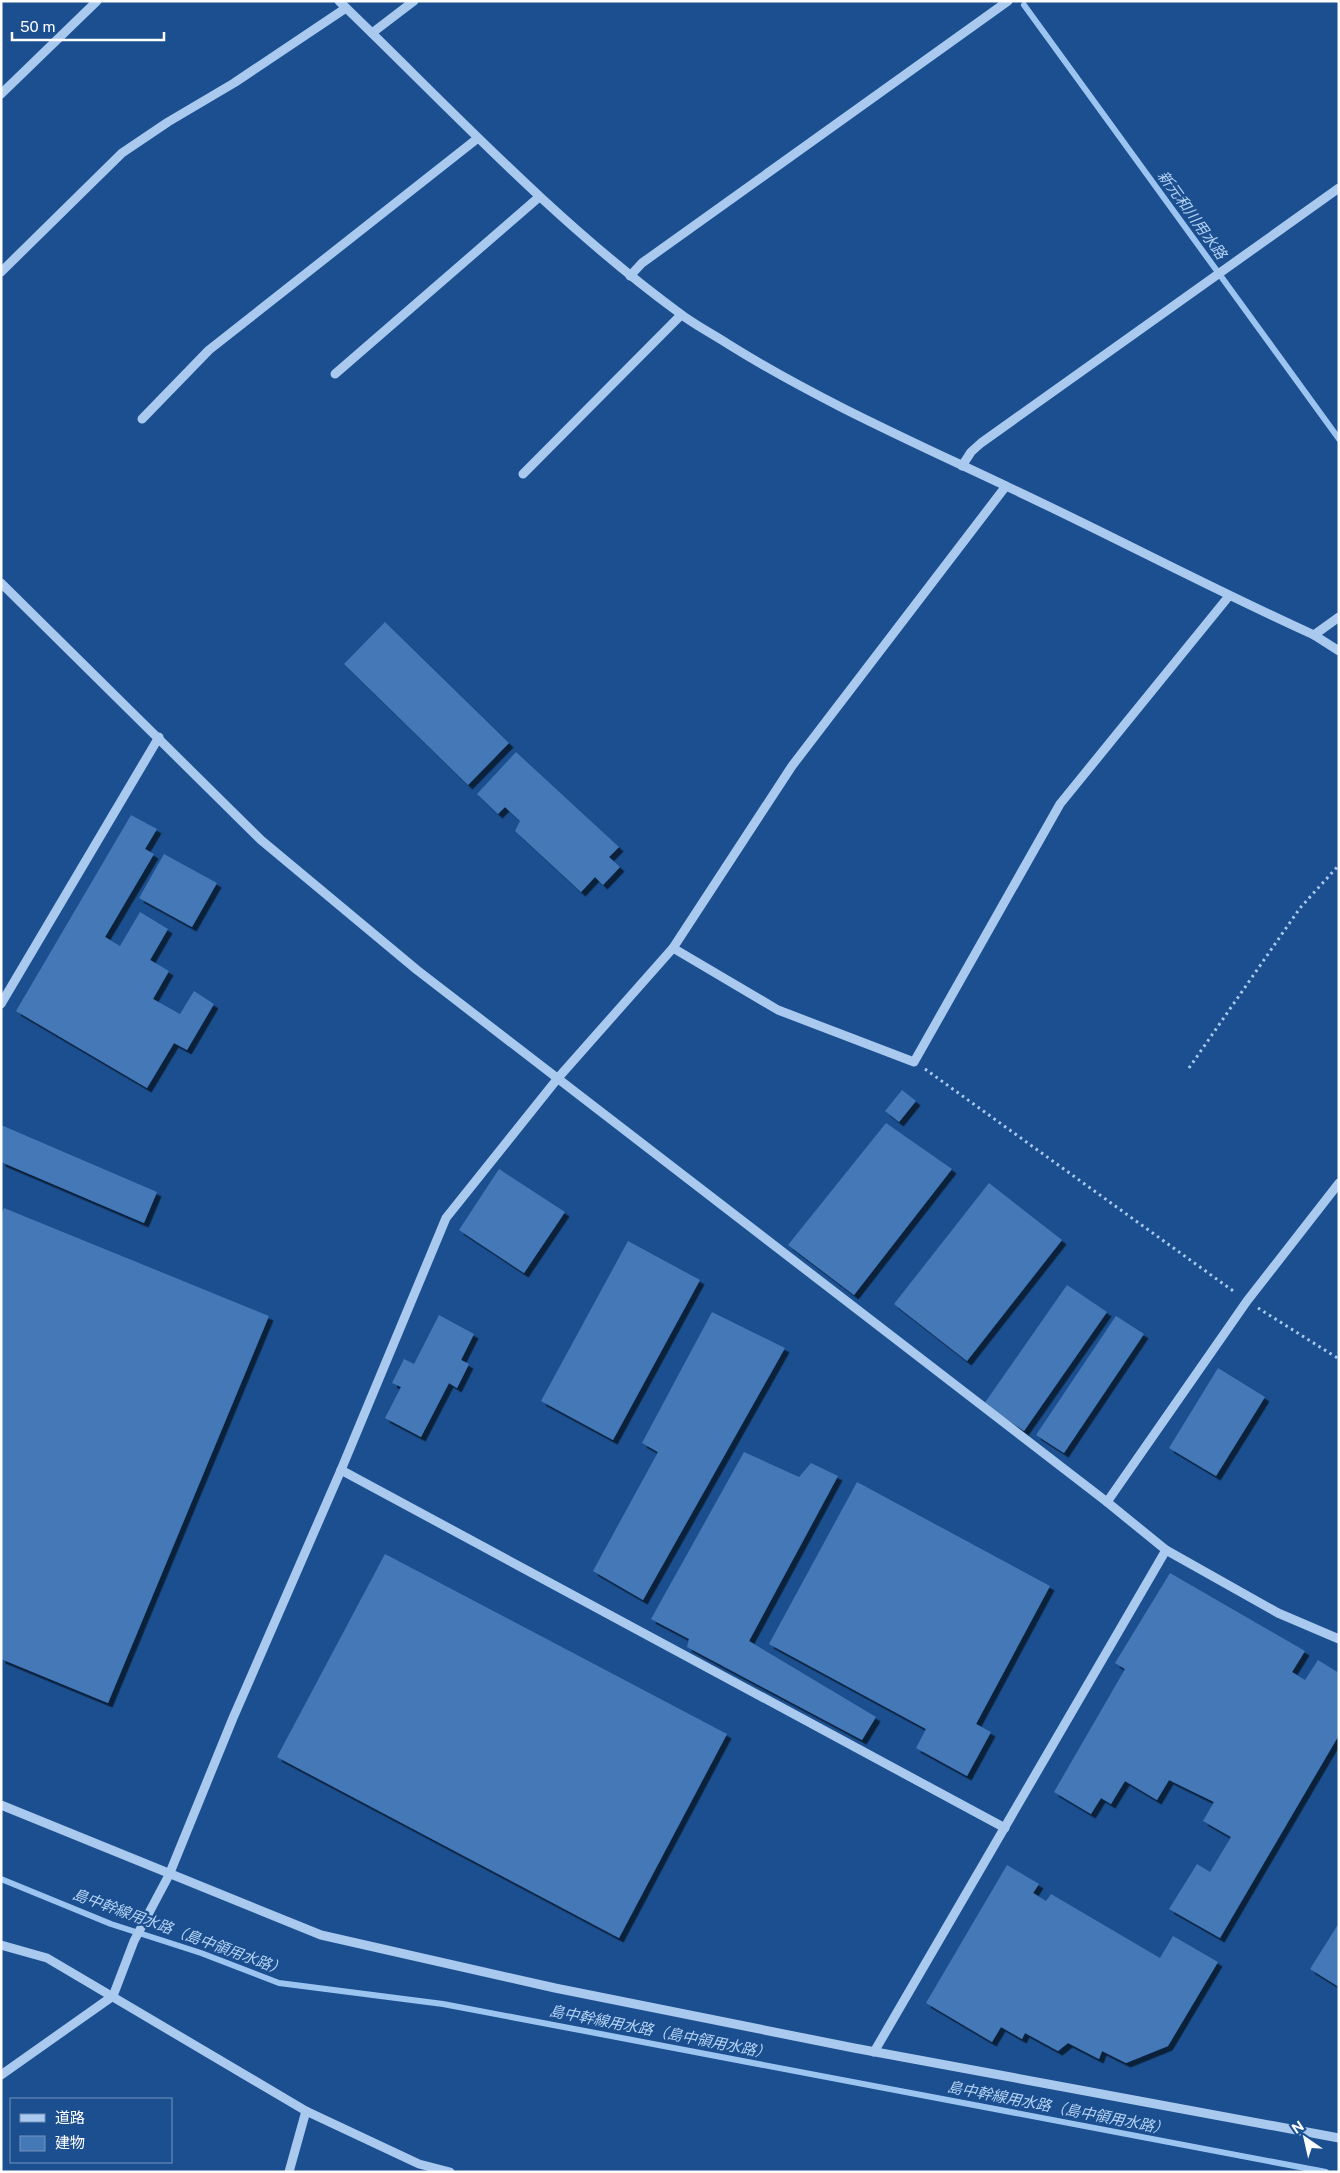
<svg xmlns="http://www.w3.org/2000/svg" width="1340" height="2173" viewBox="0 0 1340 2173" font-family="'Public Sans','Noto Sans JP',sans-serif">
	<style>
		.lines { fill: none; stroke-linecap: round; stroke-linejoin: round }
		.stream { stroke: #9cc4f0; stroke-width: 6 }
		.building { fill: #4478b7; filter: url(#shadow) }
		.path { stroke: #a9c9ee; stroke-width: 3; stroke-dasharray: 2.5 4; stroke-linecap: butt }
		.minor { stroke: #a9c9ee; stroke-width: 9 }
		.labels { text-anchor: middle; stroke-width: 4.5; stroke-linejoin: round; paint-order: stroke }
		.water-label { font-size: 15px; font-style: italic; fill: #b5d3f5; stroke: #1b4f8f }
	</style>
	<defs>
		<filter id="shadow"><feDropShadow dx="4.5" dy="4.5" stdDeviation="0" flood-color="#0009"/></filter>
	</defs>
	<rect width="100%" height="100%" fill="#1b4f8f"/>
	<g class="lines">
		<g class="stream">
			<polyline points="1024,5 1339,439"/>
			<polyline points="1,1879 111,1924 201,1953 279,1983 443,2004 1326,2172"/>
		</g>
	</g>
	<g class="building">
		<polygon points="385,622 509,743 468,785 344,664"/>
		<polygon points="516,752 619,847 609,857 620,867 603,885 595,877 581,892 515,831 520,821 505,807 498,814 477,794"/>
		<polygon points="131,815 157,829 145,849 154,854 105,937 120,946 140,912 168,929 150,960 169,971 153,999 180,1014 194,991 214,1004 187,1050 174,1043 147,1088 16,1011"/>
		<polygon points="164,854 217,883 192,927 139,898"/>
		<polygon points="902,1090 916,1101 899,1122 885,1111"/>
		<polygon points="886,1123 952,1169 854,1295 788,1245"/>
		<polygon points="1,1125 157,1192 144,1223 1,1162"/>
		<polygon points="499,1169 565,1212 524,1273 459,1230"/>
		<polygon points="989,1183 1062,1240 967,1361 894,1304"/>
		<polygon points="4,1208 269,1316 108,1703 1,1659 1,1215"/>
		<polygon points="628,1241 700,1280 613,1440 541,1401"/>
		<polygon points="1067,1285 1107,1312 1024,1431 984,1404"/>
		<polygon points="712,1312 785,1348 643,1600 593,1571 658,1452 642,1443"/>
		<polygon points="439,1315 474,1334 461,1360 469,1364 457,1388 449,1383 421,1437 385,1418 401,1387 392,1383 404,1359 414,1364"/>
		<polygon points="1116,1316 1144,1334 1064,1453 1036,1435"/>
		<polygon points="1218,1368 1265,1397 1216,1476 1169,1448"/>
		<polygon points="744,1452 799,1477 811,1463 838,1476 749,1641 876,1717 862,1740 687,1647 689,1639 651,1619"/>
		<polygon points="857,1482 1050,1586 976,1724 991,1732 967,1776 916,1748 926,1729 769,1644"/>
		<polygon points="385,1554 727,1734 619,1938 277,1757"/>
		<polygon points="1170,1573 1305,1651 1292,1672 1305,1680 1318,1660 1339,1673 1339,1735 1220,1938 1169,1909 1197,1864 1210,1872 1231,1837 1203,1821 1214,1802 1169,1780 1157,1800 1125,1781 1111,1804 1101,1798 1091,1814 1054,1792 1125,1669 1115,1663"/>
		<polygon points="1007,1865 1039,1884 1033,1893 1046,1901 1051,1894 1160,1958 1173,1936 1218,1962 1168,2046 1126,2063 1102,2051 1099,2059 1068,2043 1058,2051 1025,2033 1022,2039 1001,2027 992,2042 926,2003"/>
		<polygon points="1339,1923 1339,1987 1310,1969"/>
	</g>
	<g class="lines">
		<g class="path">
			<polyline points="1189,1068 1300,908 1339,865"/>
			<polyline points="925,1069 1236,1293"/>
			<polyline points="1258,1308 1339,1359"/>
		</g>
		<g class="minor">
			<path d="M339,1C450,108 553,220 678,312C693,324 711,333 728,344C816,399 911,441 1006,486C1109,534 1210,588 1314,635L1339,651"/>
			<polyline points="372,33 414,1"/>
			<polyline points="1,94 97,1"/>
			<polyline points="1,272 122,153 168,122 234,83 346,8"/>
			<polyline points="630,276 642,263 1008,1"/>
			<polyline points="335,374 538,198"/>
			<polyline points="142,419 209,350 478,138"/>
			<polyline points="962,466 971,452 981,443 1339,188"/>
			<polyline points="523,474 681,315"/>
			<polyline points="1,583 261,840 417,970 1107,1502 1166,1550 1278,1613 1339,1639"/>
			<polyline points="1314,635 1339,617"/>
			<polyline points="673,948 778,1010 914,1062 1060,804 1229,596"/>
			<polyline points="1,1004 159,737"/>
			<polyline points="341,1470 1005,1828"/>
			<polyline points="1107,1502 1247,1301 1339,1183"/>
			<polyline points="1,1805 321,1935 555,1988 854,2048 1339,2138"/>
			<polyline points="1,1945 47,1958 306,2111 419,2164 450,2172"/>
			<polyline points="874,2052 1166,1550"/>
			<polyline points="1,2075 113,1996 134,1941 169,1875 233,1718 341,1470 446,1218 558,1078 673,948 792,766 1006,486"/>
			<polyline points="289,2172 306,2111"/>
		</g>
	</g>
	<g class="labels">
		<g class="water-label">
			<text transform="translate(1192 215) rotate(54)" y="5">新元和川用水路</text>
			<text transform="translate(179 1932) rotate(20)" y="5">島中幹線用水路（島中領用水路）</text>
			<text transform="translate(660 2032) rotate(11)" y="5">島中幹線用水路（島中領用水路）</text>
			<text transform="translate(1058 2108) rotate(11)" y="5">島中幹線用水路（島中領用水路）</text>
		</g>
	</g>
	<rect width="1340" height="2173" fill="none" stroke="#ffffff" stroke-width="5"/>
	<rect x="10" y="2098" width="162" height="65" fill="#1b4f8f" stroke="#7695bc"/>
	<rect x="20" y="2114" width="25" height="8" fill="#a9c9ee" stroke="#7695bc"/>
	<text x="55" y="2123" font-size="15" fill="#ffffff">道路</text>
	<rect x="20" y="2136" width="25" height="15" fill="#4478b7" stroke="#7695bc"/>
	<text x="55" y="2148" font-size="15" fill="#ffffff">建物</text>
	<g transform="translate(1305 2138) rotate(326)" stroke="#1b4f8f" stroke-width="4" paint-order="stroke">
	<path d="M0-4L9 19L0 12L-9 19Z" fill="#ffffff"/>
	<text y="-8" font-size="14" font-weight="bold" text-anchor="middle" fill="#ffffff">N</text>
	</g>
	<path d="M12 32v8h152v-8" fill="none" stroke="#ffffff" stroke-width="2.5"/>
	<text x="20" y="32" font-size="15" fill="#ffffff" stroke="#1b4f8f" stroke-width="4" paint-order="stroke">50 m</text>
</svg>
